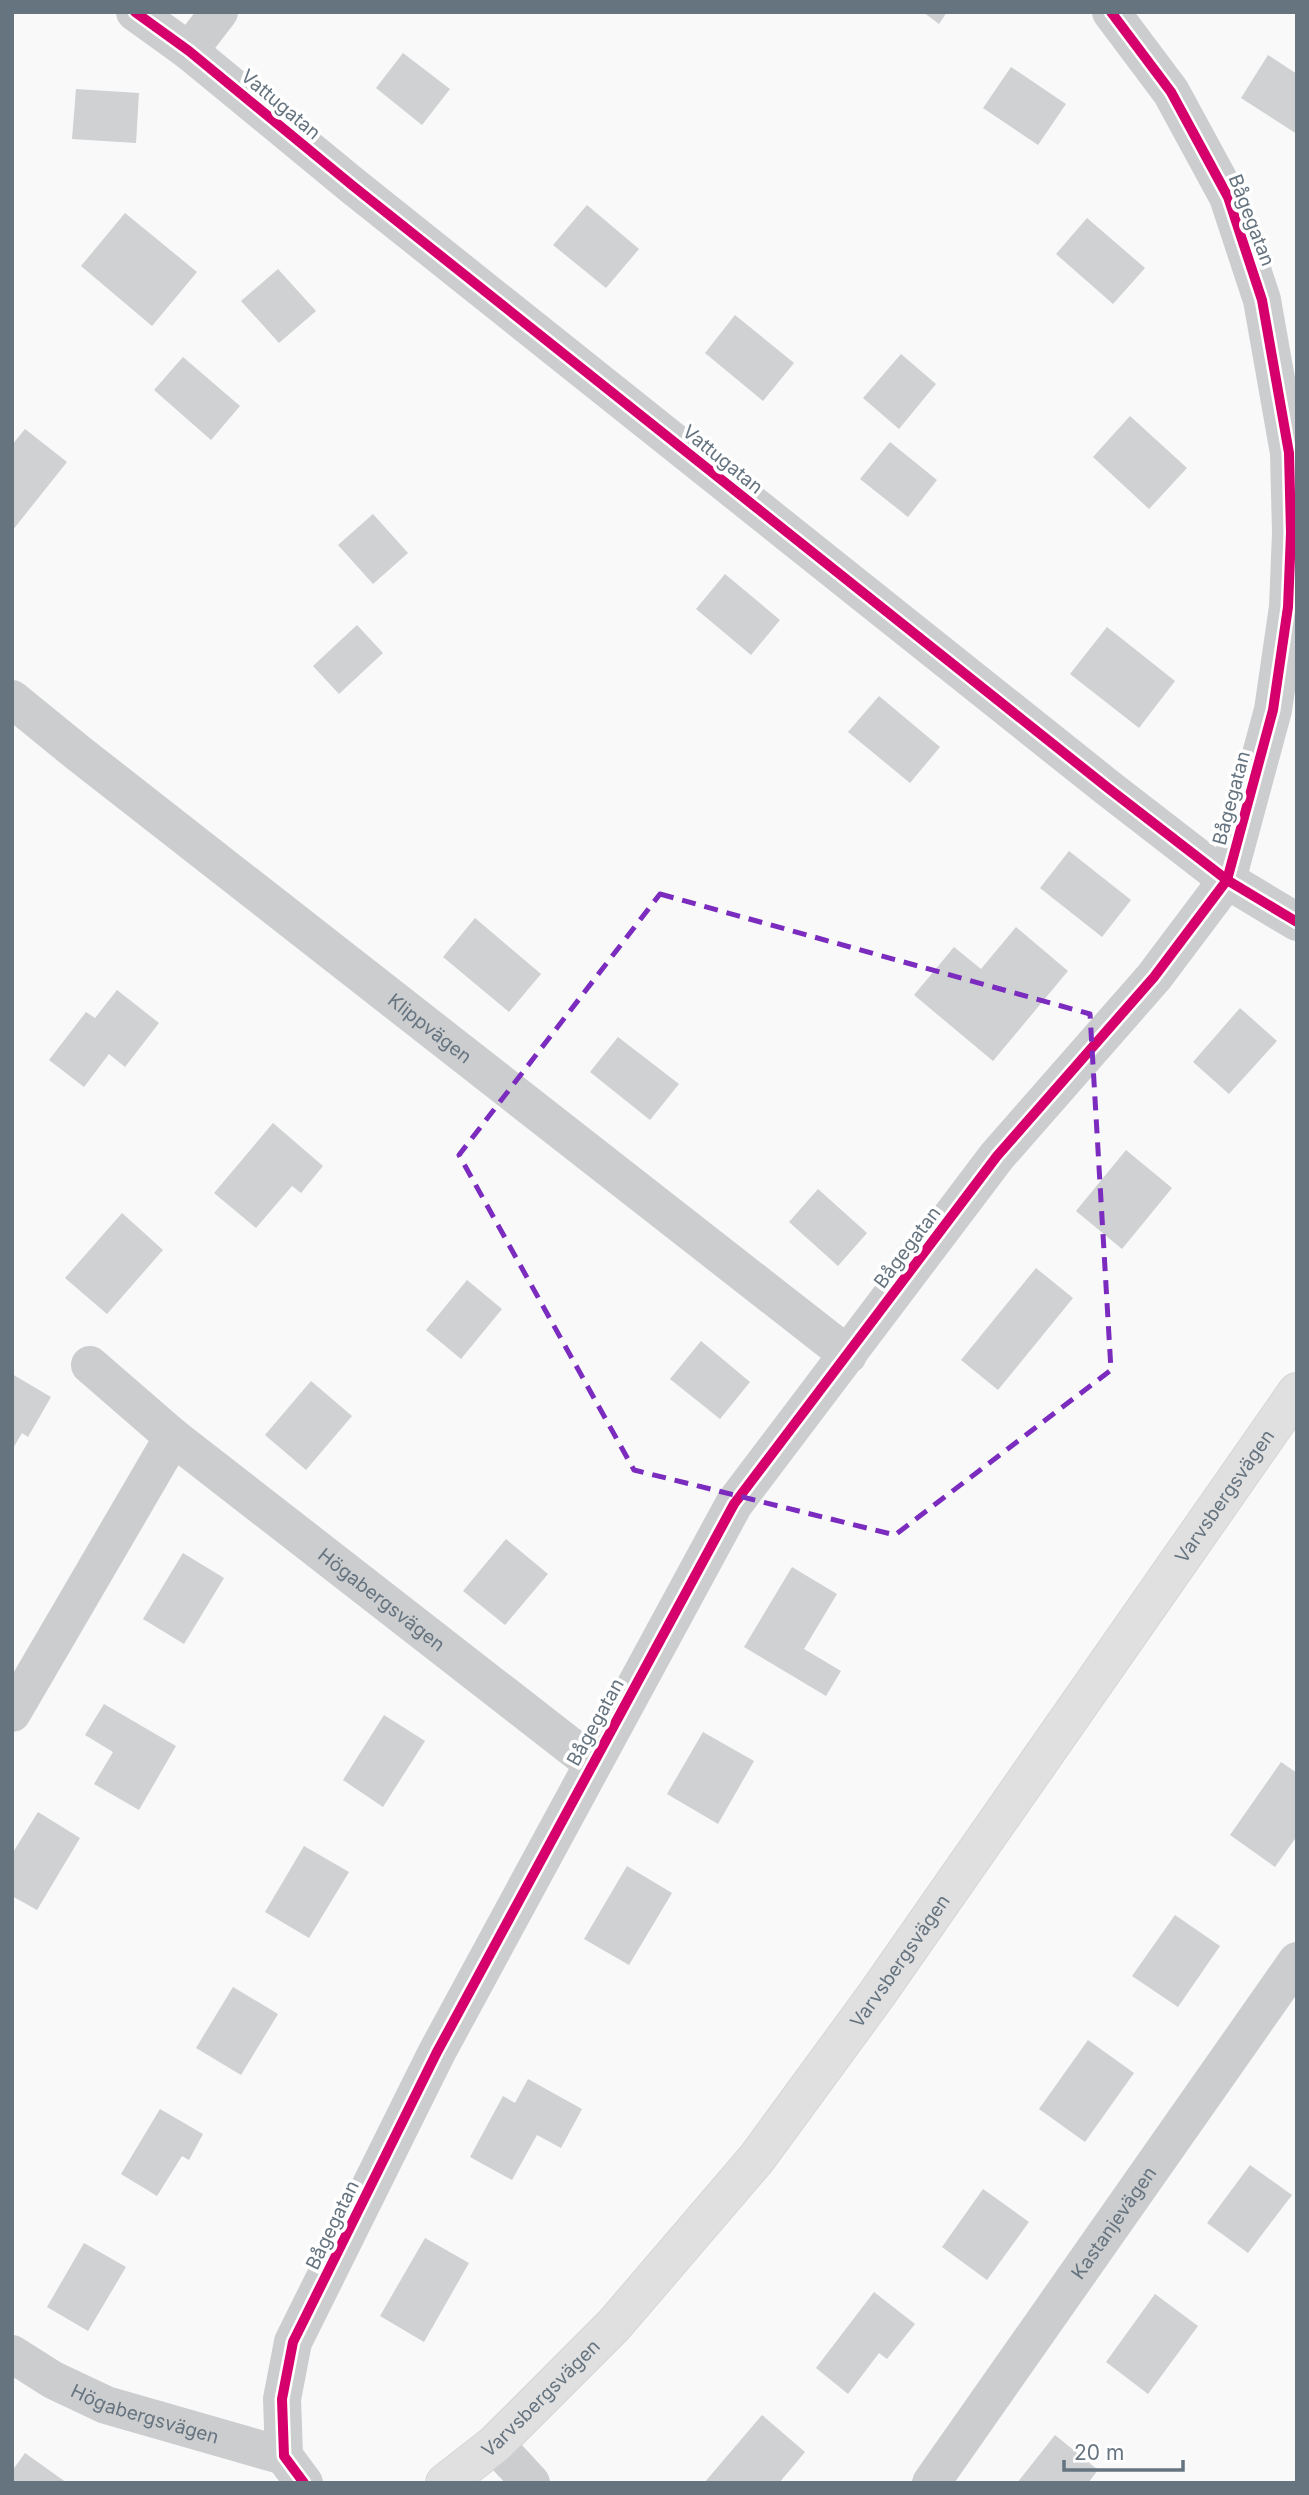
<svg xmlns="http://www.w3.org/2000/svg" width="1309" height="2495" viewBox="0 0 1309 2495" font-family="Inter,sans-serif">
	<style>
		.building { fill: #cfd1d2 }
		.lines { fill: none; stroke-linecap: round; stroke-linejoin: round }
		.secondary-casing { stroke: #d5d6d7; stroke-width: 40 }
		.street { stroke: #cccdce; stroke-width: 38 }
		.secondary { stroke: #e0e0e1; stroke-width: 38 }
		.cycleway-casing { stroke: #fff; stroke-width: 15 }
		.cycleway { stroke: #d6006c; stroke-width: 10 }
		.marked { fill: none; stroke: #7b2cbf; stroke-width: 5; stroke-dasharray: 14 9; stroke-linejoin: round }
		.labels { text-anchor: middle; stroke-width: 7; stroke-linejoin: round; paint-order: stroke }
		.street-label { font-size: 19px; fill: #667480; stroke: #fff }
	</style>
	<rect width="100%" height="100%" fill="#f9f9f9"/>
	<g class="building">
		<polygon points="923,12 947,12 939,24"/>
		<polygon points="403,53 450,89 422,125 376,88"/>
		<polygon points="1268,55 1297,74 1297,134 1241,98"/>
		<polygon points="1011,67 1066,104 1038,145 983,108"/>
		<polygon points="76,89 139,93 136,143 72,139"/>
		<polygon points="587,205 639,249 606,288 553,245"/>
		<polygon points="125,213 197,272 152,326 81,266"/>
		<polygon points="1087,218 1145,268 1113,304 1056,254"/>
		<polygon points="278,269 316,311 279,343 241,301"/>
		<polygon points="735,315 794,363 763,401 705,353"/>
		<polygon points="901,354 936,384 899,429 863,398"/>
		<polygon points="183,357 240,406 211,440 154,390"/>
		<polygon points="1130,416 1187,468 1149,509 1093,457"/>
		<polygon points="25,429 67,462 12,531 12,445"/>
		<polygon points="890,442 937,480 908,517 860,479"/>
		<polygon points="373,514 408,553 373,584 338,545"/>
		<polygon points="725,574 780,620 751,655 696,609"/>
		<polygon points="357,625 383,653 339,694 313,666"/>
		<polygon points="1107,627 1175,681 1139,728 1070,674"/>
		<polygon points="879,696 940,747 910,783 848,732"/>
		<polygon points="1069,851 1131,900 1102,937 1040,888"/>
		<polygon points="475,918 541,974 509,1012 443,957"/>
		<polygon points="1016,927 1068,971 993,1061 914,995 954,947 981,969"/>
		<polygon points="117,990 159,1023 125,1067 109,1054 84,1087 49,1060 86,1012 95,1018"/>
		<polygon points="1240,1008 1277,1041 1229,1094 1193,1062"/>
		<polygon points="618,1037 679,1084 650,1120 590,1072"/>
		<polygon points="273,1123 323,1166 301,1193 292,1186 256,1228 214,1193"/>
		<polygon points="1126,1150 1172,1188 1122,1249 1076,1211"/>
		<polygon points="818,1189 867,1233 838,1266 789,1222"/>
		<polygon points="122,1213 163,1250 107,1314 65,1278"/>
		<polygon points="1036,1268 1073,1298 998,1390 961,1360"/>
		<polygon points="467,1280 502,1309 461,1359 426,1330"/>
		<polygon points="701,1341 750,1382 720,1419 670,1379"/>
		<polygon points="12,1374 51,1397 28,1437 22,1433 12,1450"/>
		<polygon points="311,1381 352,1416 306,1470 265,1435"/>
		<polygon points="506,1539 548,1574 505,1625 463,1591"/>
		<polygon points="183,1553 224,1578 184,1644 143,1619"/>
		<polygon points="792,1567 837,1594 804,1649 841,1671 826,1696 744,1647"/>
		<polygon points="104,1704 176,1746 139,1810 94,1784 113,1752 85,1735"/>
		<polygon points="384,1715 425,1741 383,1807 343,1780"/>
		<polygon points="703,1732 754,1761 718,1824 667,1794"/>
		<polygon points="1281,1762 1297,1773 1297,1836 1275,1867 1230,1835"/>
		<polygon points="38,1812 80,1838 37,1910 12,1896 12,1854"/>
		<polygon points="304,1846 349,1872 309,1938 265,1912"/>
		<polygon points="627,1866 672,1893 629,1965 584,1939"/>
		<polygon points="1175,1915 1220,1946 1178,2007 1132,1976"/>
		<polygon points="233,1987 278,2014 241,2075 196,2048"/>
		<polygon points="1088,2040 1134,2073 1085,2142 1039,2109"/>
		<polygon points="528,2079 582,2109 561,2148 537,2135 512,2180 470,2157 503,2096 515,2103"/>
		<polygon points="160,2109 203,2134 189,2160 182,2156 157,2196 121,2174"/>
		<polygon points="1250,2165 1292,2195 1248,2253 1207,2223"/>
		<polygon points="983,2189 1029,2222 987,2280 942,2247"/>
		<polygon points="425,2238 469,2263 424,2342 380,2316"/>
		<polygon points="84,2243 126,2267 88,2331 47,2307"/>
		<polygon points="874,2292 915,2324 887,2359 879,2353 848,2394 816,2368"/>
		<polygon points="1155,2294 1198,2326 1148,2394 1106,2362"/>
		<polygon points="762,2415 805,2452 779,2483 704,2483"/>
		<polygon points="1055,2435 1098,2470 1088,2483 1017,2483"/>
		<polygon points="25,2453 67,2483 12,2483 12,2471"/>
	</g>
	<g class="lines">
		<g class="secondary-casing">
			<g id="secondary">
				<path id="s5" d="M445,2483L495,2444L614,2325L757,2158L877,1994L1297,1392"/>
			</g>
		</g>
		<g class="street">
			<polyline points="135,12 189,51 353,186 1108,788 1227,880 1297,922"/>
			<polyline points="189,51 219,12"/>
			<path id="s1" d="M12,699L77,752L848,1355"/>
			<polyline points="90,1365 173,1437"/>
			<path id="s2" d="M12,1713L173,1437L592,1763"/>
			<path id="s3" d="M12,2354L53,2380L106,2405L284,2456"/>
			<polyline points="495,2444 531,2483"/>
			<polyline points="304,2483 284,2456 282,2399 293,2342 437,2052 734,1504 997,1156 1154,977 1227,880 1273,710 1288,607 1291,533 1289,453 1262,300 1228,197 1171,92 1111,12"/>
			<path id="s4" d="M931,2483L1297,1961"/>
		</g>
		<use href="#secondary" class="secondary"/>
		<g class="cycleway-casing">
			<g id="cycleway">
				<polyline points="135,12 189,51 353,186 1108,788 1227,880 1297,922"/>
				<polyline points="304,2483 284,2456 282,2399 293,2342 437,2052 734,1504 997,1156 1154,977 1227,880 1273,710 1288,607 1291,533 1289,453 1262,300 1228,197 1171,92 1111,12"/>
			</g>
		</g>
		<use href="#cycleway" class="cycleway"/>
	</g>
	<path class="marked" d="M660,894L1090,1014L1111,1370L895,1535L634,1470L459,1155Z"/>
	<g class="labels">
		<g class="street-label">
			<text transform="translate(281 104) rotate(40)" y="7">Vattugatan</text>
			<text transform="translate(1252 220) rotate(69)" y="7">Bågegatan</text>
			<text transform="translate(723 459) rotate(39)" y="7">Vattugatan</text>
			<text transform="translate(1231 798) rotate(-75)" y="7">Bågegatan</text>
			<text dy="7" stroke="none"><textPath href="#s1" startOffset="532">Klippvägen</textPath></text>
			<text transform="translate(907 1247) rotate(-53)" y="7">Bågegatan</text>
			<text dy="7" stroke="none"><textPath href="#s5" startOffset="1262">Varvsbergsvägen</textPath></text>
			<text dy="7" stroke="none"><textPath href="#s2" startOffset="584">Högabergsvägen</textPath></text>
			<text transform="translate(595 1722) rotate(-61)" y="7">Bågegatan</text>
			<text dy="7" stroke="none"><textPath href="#s5" startOffset="695">Varvsbergsvägen</textPath></text>
			<text dy="7" stroke="none"><textPath href="#s4" startOffset="318">Kastanjevägen</textPath></text>
			<text transform="translate(332 2225) rotate(-64)" y="7">Bågegatan</text>
			<text dy="7" stroke="none"><textPath href="#s5" startOffset="128">Varvsbergsvägen</textPath></text>
			<text dy="7" stroke="none"><textPath href="#s3" startOffset="147">Högabergsvägen</textPath></text>
		</g>
	</g>
	<rect width="1309" height="2495" fill="none" stroke="#667480" stroke-width="28"/>
	<path d="M1064 2460v10h119v-10" fill="none" stroke="#667480" stroke-width="3.5"/>
	<text x="1074" y="2460" font-size="21" fill="#667480" stroke="#ffffff" stroke-width="5" paint-order="stroke">20 m</text>
</svg>
